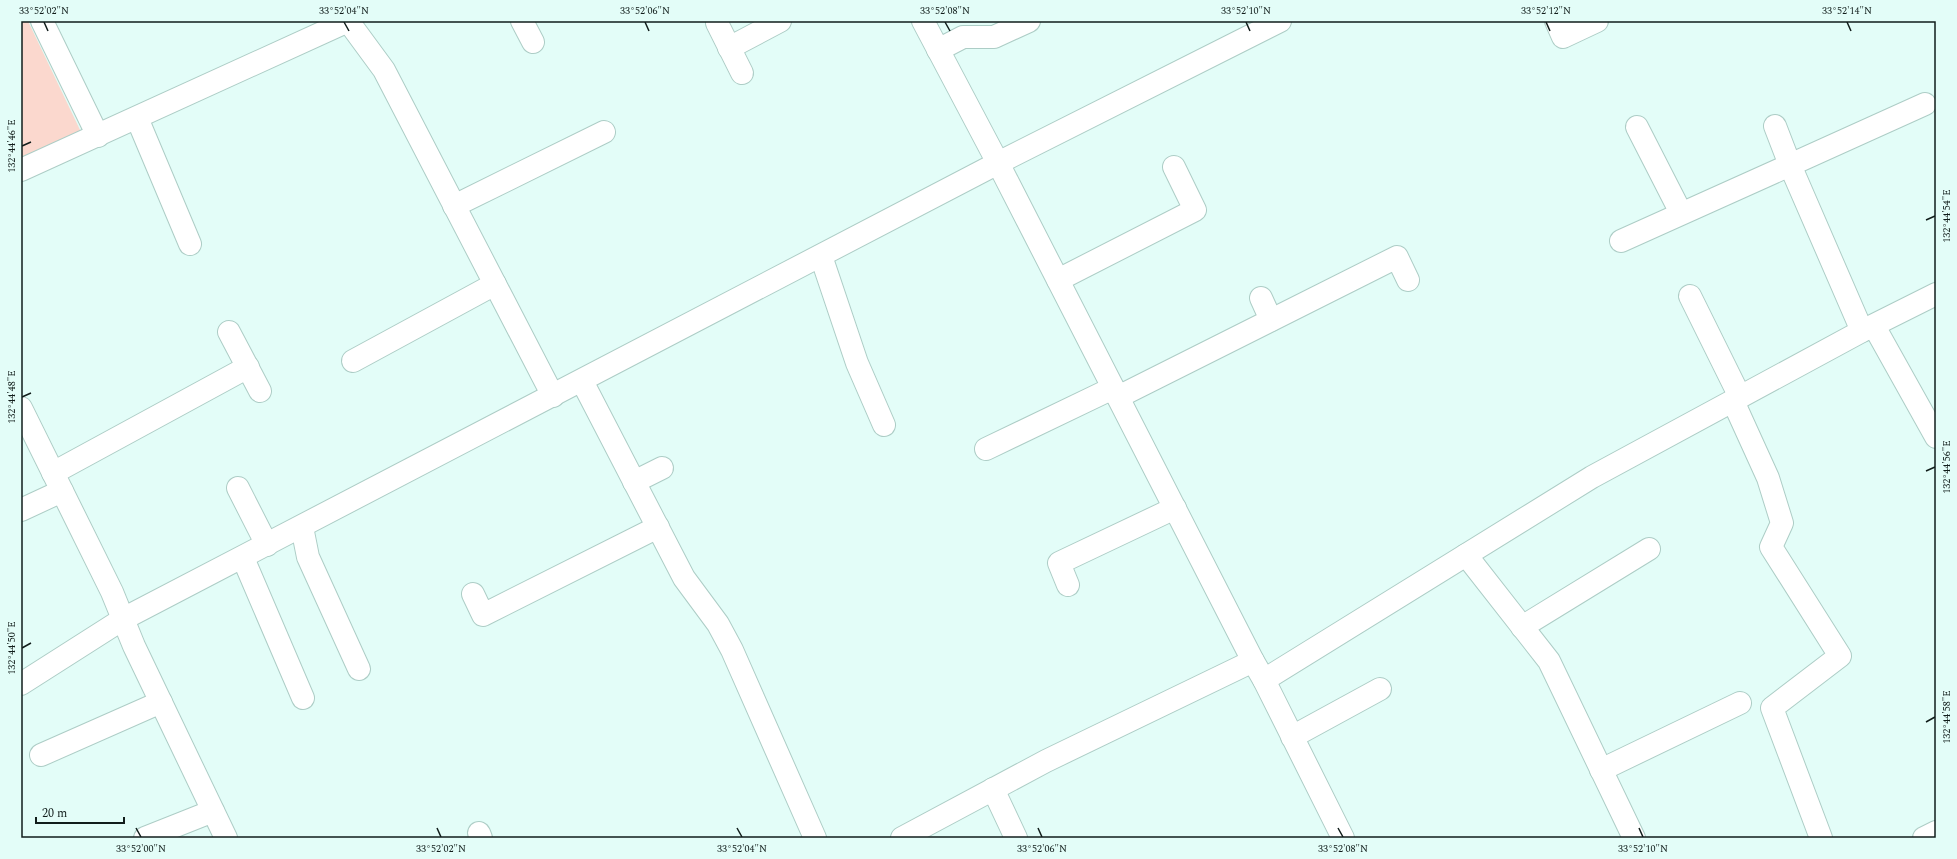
<svg xmlns="http://www.w3.org/2000/svg" width="1957" height="859" viewBox="0 0 1957 859" font-family="Spectral,serif">
	<style>
		.green { fill: #fbd8ce }
		.lines { fill: none; stroke-linecap: round; stroke-linejoin: round }
		.minor-casing { stroke: #adcdc6; stroke-width: 24 }
		.minor { stroke: #fff; stroke-width: 22 }
		.ticks { fill: none; stroke: #111d1b; stroke-width: 1.5 }
		.neatline { fill: none; stroke: #111d1b; stroke-width: 1.5 }
		.ticks-label { font-size: 10px; text-anchor: middle; fill: #111d1b }
	</style>
	<rect width="100%" height="100%" fill="#e3fdf8"/>
	<polygon class="green" points="21,21 28,21 82,134 21,162"/>
	<g class="lines">
		<g class="minor-casing">
			<g id="minor">
				<polyline points="42,21 98,136"/>
				<polyline points="348,21 384,70 553,396"/>
				<polyline points="522,21 533,42"/>
				<polyline points="923,21 998,163 1253,661 1264,680 1343,838"/>
				<polyline points="1556,21 1563,37 1597,21"/>
				<polyline points="717,23 742,73"/>
				<polyline points="729,48 780,21"/>
				<polyline points="938,50 963,37 994,37 1029,21"/>
				<polyline points="137,118 190,244"/>
				<polyline points="1775,126 1790,165 1925,104"/>
				<polyline points="1637,127 1681,213"/>
				<polyline points="21,170 348,21"/>
				<polyline points="454,206 604,132"/>
				<polyline points="1621,241 1790,165 1862,331"/>
				<polyline points="821,256 857,363 884,425"/>
				<polyline points="1058,280 1195,210 1174,167"/>
				<polyline points="1690,296 1740,397"/>
				<polyline points="1261,298 1271,320"/>
				<polyline points="1874,326 1936,437"/>
				<polyline points="229,332 260,391"/>
				<polyline points="353,361 495,284"/>
				<polyline points="582,381 684,578 718,624 732,650 815,838"/>
				<polyline points="1118,397 1397,257 1408,280"/>
				<polyline points="1733,401 1768,478 1782,523 1771,547 1840,656 1772,708 1821,838"/>
				<polyline points="21,408 112,592 134,646 226,838"/>
				<polyline points="986,449 1113,388"/>
				<polyline points="53,473 248,367"/>
				<polyline points="634,482 662,468"/>
				<polyline points="238,488 267,545"/>
				<polyline points="21,510 62,491"/>
				<polyline points="302,527 308,557 359,669"/>
				<polyline points="1466,555 1549,661 1634,838"/>
				<polyline points="243,558 303,698"/>
				<polyline points="1068,585 1059,563 1175,508"/>
				<polyline points="473,594 483,615 658,527"/>
				<polyline points="1522,627 1649,549"/>
				<polyline points="1264,680 1592,477 1862,331 1936,294"/>
				<polyline points="21,684 123,619 998,163 1280,21"/>
				<polyline points="1292,737 1380,689"/>
				<polyline points="41,755 161,702"/>
				<polyline points="1601,770 1740,703"/>
				<polyline points="993,789 1016,838"/>
				<polyline points="479,833 481,838"/>
				<polyline points="145,838 213,811"/>
				<polyline points="902,838 1046,761 1253,661"/>
				<polyline points="1924,838 1936,832"/>
			</g>
		</g>
		<use href="#minor" class="minor"/>
	</g>
	<path class="ticks" d="M44,22L48,31M344,22L349,31M645,22L649,31M945,22L950,31M1246,22L1250,31M1546,22L1550,31M1847,22L1851,31M22,146L31,142M1926,220L1935,216M22,397L31,393M1926,471L1935,467M22,648L31,643M1926,722L1935,717M136,828L141,837M437,828L441,837M737,828L742,837M1038,828L1042,837M1338,828L1343,837M1639,828L1643,837"/>
	<rect width="1957" height="859" fill="none" stroke="#e3fdf8" stroke-width="44"/>
	<path d="M36 817v6h88v-6" fill="none" stroke="#111d1b" stroke-width="2"/>
	<text x="42" y="817" font-size="12" fill="#111d1b" stroke="#e3fdf8" stroke-width="3" paint-order="stroke">20 m</text>
	<rect x="22" y="22" width="1913" height="815" class="neatline"/>
	<g class="ticks-label">
		<text x="44" y="14">33°52'02"N</text>
		<text x="344" y="14">33°52'04"N</text>
		<text x="645" y="14">33°52'06"N</text>
		<text x="945" y="14">33°52'08"N</text>
		<text x="1246" y="14">33°52'10"N</text>
		<text x="1546" y="14">33°52'12"N</text>
		<text x="1847" y="14">33°52'14"N</text>
		<text transform="translate(11 146) rotate(-90)" y="4">132°44'46"E</text>
		<text transform="translate(1946 216) rotate(-90)" y="4">132°44'54"E</text>
		<text transform="translate(11 397) rotate(-90)" y="4">132°44'48"E</text>
		<text transform="translate(1946 467) rotate(-90)" y="4">132°44'56"E</text>
		<text transform="translate(11 648) rotate(-90)" y="4">132°44'50"E</text>
		<text transform="translate(1946 717) rotate(-90)" y="4">132°44'58"E</text>
		<text x="141" y="852">33°52'00"N</text>
		<text x="441" y="852">33°52'02"N</text>
		<text x="742" y="852">33°52'04"N</text>
		<text x="1042" y="852">33°52'06"N</text>
		<text x="1343" y="852">33°52'08"N</text>
		<text x="1643" y="852">33°52'10"N</text>
	</g>
</svg>
